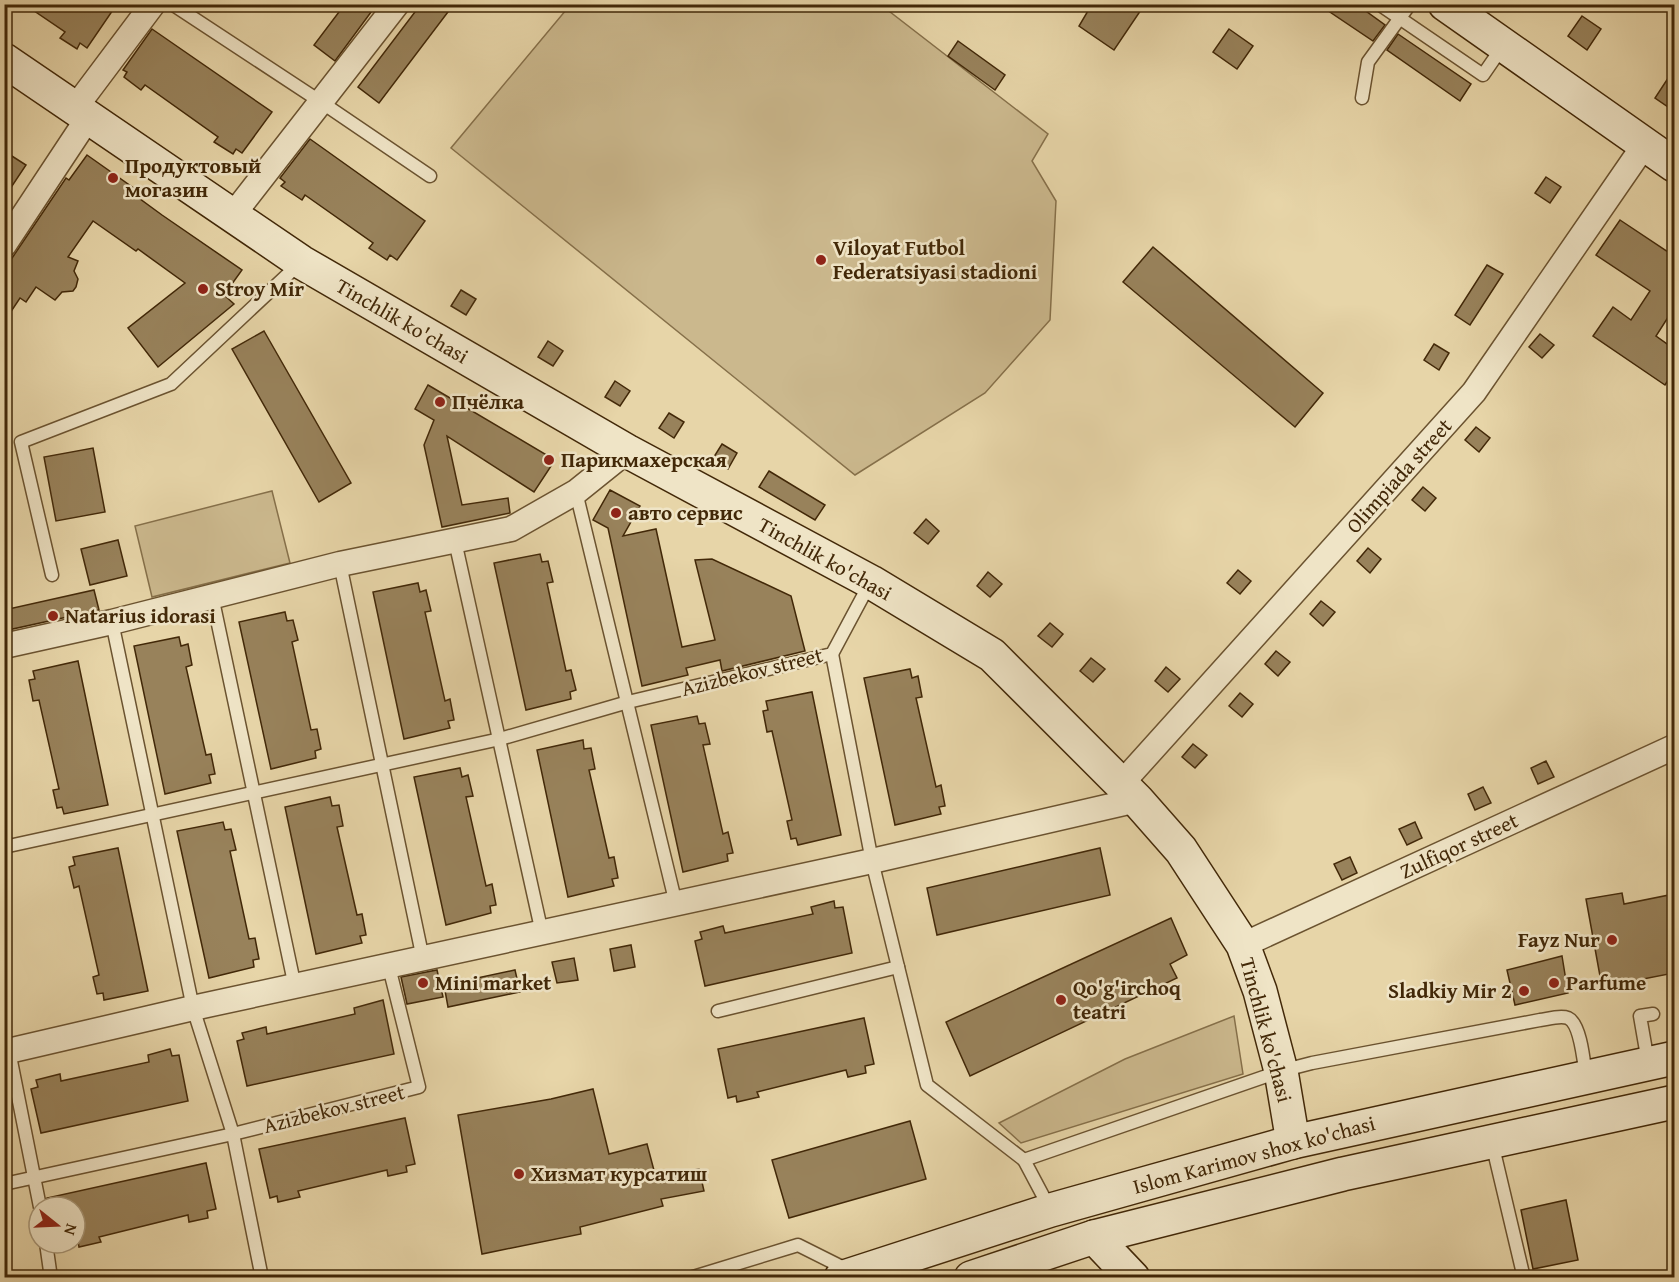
<svg xmlns="http://www.w3.org/2000/svg" width="1679" height="1282" viewBox="0 0 1679 1282" font-family="'Gentium Book Plus',serif">
	<style>
		.green { fill: #cbb88d; stroke: #86704a; stroke-width: 1.5 }
		.building { fill: #98825b; stroke: #422808; stroke-width: 1.5 }
		.lines { fill: none; stroke-linecap: round; stroke-linejoin: round }
		.lane-casing { stroke: #6b5330; stroke-width: 15 }
		.street-casing { stroke: #6b5330; stroke-width: 27 }
		.secondary-casing { stroke: #422808; stroke-width: 36 }
		.lane { stroke: #efe4c6; stroke-width: 12 }
		.street { stroke: #efe4c6; stroke-width: 24 }
		.secondary { stroke: #efe4c6; stroke-width: 33 }
		.poi-dot { fill: #8f2418; stroke: #efe4c6; stroke-width: 2 }
		.labels { text-anchor: middle; stroke-width: 5; stroke-linejoin: round; paint-order: stroke }
		.poi-label { font-size: 21px; font-weight: bold; fill: #422808; stroke: #efe4c6; text-anchor: start }
		.street-label { font-size: 21px; fill: #422808; stroke: #efe4c6 }
	</style>
	<rect width="100%" height="100%" fill="#e7d5a8"/>
	<filter id="stains"><feTurbulence type="fractalNoise" baseFrequency=".00333" numOctaves="4"/><feColorMatrix values="0 0 0 0 .2 0 0 0 0 .09 0 0 0 0 .02 0 0 0 .5 -.17"/></filter>
	<radialGradient id="worn" r=".72"><stop offset=".6" stop-color="#630" stop-opacity="0"/><stop offset="1" stop-color="#630" stop-opacity=".3"/></radialGradient>
	<g class="green">
		<polygon points="571,4 881,5 1048,134 1032,161 1056,201 1050,320 985,393 855,475 451,148"/>
		<polygon points="272,491 290,563 152,597 135,526"/>
		<polygon points="1234,1016 1243,1074 1021,1143 999,1123 1125,1059"/>
	</g>
	<g class="building">
		<polygon points="24,4 117,4 87,48 80,43 77,49 60,38 65,32"/>
		<polygon points="345,4 377,4 335,61 314,45"/>
		<polygon points="421,4 454,4 379,103 358,87"/>
		<polygon points="1092,4 1145,4 1114,50 1079,26"/>
		<polygon points="1318,4 1356,4 1385,25 1373,41"/>
		<polygon points="1582,16 1601,29 1587,50 1568,36"/>
		<polygon points="152,29 272,112 242,153 236,149 233,154 214,142 218,137 145,85 141,90 124,77 127,72 123,70"/>
		<polygon points="1229,29 1253,46 1237,69 1213,52"/>
		<polygon points="1398,34 1471,84 1460,101 1387,50"/>
		<polygon points="958,41 1005,75 995,90 948,56"/>
		<polygon points="1674,69 1674,111 1655,98"/>
		<polygon points="310,139 425,221 397,260 390,255 387,260 369,248 373,243 305,195 302,200 281,186 285,182 280,178"/>
		<polygon points="4,151 26,165 4,198"/>
		<polygon points="87,155 135,189 132,193 162,215 242,270 224,295 234,304 158,367 128,328 185,283 138,249 136,251 93,221 68,257 78,261 74,271 78,279 76,287 73,291 62,292 55,300 36,287 26,302 20,298 4,322 4,270 66,178 69,180"/>
		<polygon points="1546,177 1561,187 1550,203 1535,193"/>
		<polygon points="1620,220 1674,256 1674,308 1656,336 1674,349 1674,371 1665,385 1593,336 1613,307 1631,320 1650,291 1596,255"/>
		<polygon points="1153,247 1323,393 1295,427 1123,282"/>
		<polygon points="1487,265 1503,274 1470,325 1455,315"/>
		<polygon points="461,290 476,299 466,315 451,306"/>
		<polygon points="264,331 351,483 319,502 232,349"/>
		<polygon points="1540,334 1554,345 1542,358 1529,347"/>
		<polygon points="548,341 563,351 553,366 538,357"/>
		<polygon points="1434,344 1449,353 1439,370 1424,360"/>
		<polygon points="615,381 630,391 620,406 605,397"/>
		<polygon points="428,385 555,460 534,492 447,436 462,505 508,498 510,513 442,527 424,445 434,420 415,409"/>
		<polygon points="669,413 684,422 674,438 659,428"/>
		<polygon points="1476,427 1490,438 1479,452 1465,440"/>
		<polygon points="722,444 737,453 728,469 712,460"/>
		<polygon points="93,448 105,512 56,521 44,457"/>
		<polygon points="769,471 825,505 815,520 759,487"/>
		<polygon points="1423,487 1436,498 1425,511 1412,500"/>
		<polygon points="610,490 640,506 623,536 656,529 682,647 715,640 695,560 712,559 791,596 805,651 722,671 720,660 686,668 688,675 642,686 608,528 593,520"/>
		<polygon points="926,519 939,531 928,544 914,533"/>
		<polygon points="118,540 127,576 90,585 81,549"/>
		<polygon points="1368,548 1381,559 1370,573 1357,561"/>
		<polygon points="540,554 542,562 548,561 553,582 547,583 566,671 571,670 576,690 570,692 571,699 526,710 494,563"/>
		<polygon points="1238,570 1251,581 1240,594 1227,583"/>
		<polygon points="988,572 1002,584 990,597 977,586"/>
		<polygon points="418,583 420,592 426,590 431,611 425,612 445,701 450,699 454,720 448,721 450,728 404,739 373,592"/>
		<polygon points="94,590 99,610 8,630 4,610"/>
		<polygon points="1321,601 1335,612 1323,626 1310,614"/>
		<polygon points="285,612 287,621 293,620 298,640 292,642 311,730 317,729 321,749 315,751 316,758 271,769 239,622"/>
		<polygon points="1050,623 1063,634 1052,647 1038,636"/>
		<polygon points="179,637 181,646 188,644 192,665 186,667 206,755 211,754 215,774 209,775 211,783 165,794 134,646"/>
		<polygon points="1276,651 1290,662 1278,676 1265,664"/>
		<polygon points="1091,658 1105,669 1093,682 1080,671"/>
		<polygon points="78,661 108,805 64,814 62,807 57,808 53,790 59,789 39,700 33,701 29,680 35,679 33,671"/>
		<polygon points="1166,667 1180,679 1168,692 1155,681"/>
		<polygon points="910,669 912,678 918,676 922,697 916,698 936,787 941,785 945,806 939,807 941,814 895,825 864,678"/>
		<polygon points="812,692 841,835 798,845 796,838 791,839 787,821 792,820 772,731 767,732 763,711 768,710 766,701"/>
		<polygon points="1240,693 1253,704 1242,717 1229,706"/>
		<polygon points="697,716 699,724 705,723 710,744 703,745 723,834 728,832 733,853 727,854 728,861 683,872 651,725"/>
		<polygon points="583,740 584,749 591,748 595,769 589,770 609,858 614,857 618,878 612,879 614,886 568,897 537,750"/>
		<polygon points="1193,744 1207,755 1195,768 1182,757"/>
		<polygon points="1546,761 1554,777 1538,784 1531,768"/>
		<polygon points="460,768 462,777 468,775 473,796 466,797 486,886 492,884 496,905 490,906 491,913 446,925 414,777"/>
		<polygon points="1483,787 1491,803 1475,810 1468,794"/>
		<polygon points="330,797 332,806 339,805 343,826 337,827 357,915 362,914 366,935 360,936 362,943 316,954 285,807"/>
		<polygon points="223,822 225,830 231,829 236,850 230,851 249,939 255,938 259,959 253,960 254,967 209,978 177,831"/>
		<polygon points="1415,822 1422,838 1407,845 1399,829"/>
		<polygon points="118,848 148,991 104,1000 103,993 97,994 93,977 99,975 79,886 74,888 69,867 75,865 73,857"/>
		<polygon points="1100,848 1110,895 937,935 927,888"/>
		<polygon points="1350,857 1357,873 1342,880 1334,864"/>
		<polygon points="1622,893 1624,904 1674,894 1674,973 1602,987 1586,899"/>
		<polygon points="834,901 835,908 843,907 852,953 705,986 695,941 702,939 700,932 723,926 725,933 813,914 811,907"/>
		<polygon points="1171,918 1187,955 1170,964 1177,978 970,1076 946,1022"/>
		<polygon points="631,945 635,967 614,971 610,949"/>
		<polygon points="1562,956 1568,993 1515,1005 1507,970"/>
		<polygon points="574,958 578,980 557,983 552,962"/>
		<polygon points="437,970 443,997 407,1004 401,977"/>
		<polygon points="515,970 520,992 448,1007 444,985"/>
		<polygon points="383,1000 394,1054 247,1086 237,1041 244,1039 242,1033 266,1027 267,1034 355,1014 354,1008"/>
		<polygon points="864,1018 874,1064 865,1066 866,1073 848,1077 846,1070 757,1092 759,1097 737,1102 736,1096 728,1098 718,1049"/>
		<polygon points="170,1049 172,1056 179,1055 188,1101 41,1133 31,1089 38,1087 36,1080 60,1074 61,1081 149,1062 148,1055"/>
		<polygon points="593,1089 609,1154 647,1144 656,1178 699,1169 704,1191 661,1199 663,1206 580,1227 581,1234 482,1254 458,1115 551,1099"/>
		<polygon points="405,1118 415,1164 406,1166 407,1172 388,1176 387,1170 298,1191 300,1197 278,1202 277,1196 270,1198 259,1149"/>
		<polygon points="910,1121 926,1179 789,1218 772,1160"/>
		<polygon points="206,1163 216,1209 207,1211 208,1218 189,1222 188,1215 99,1237 101,1242 79,1247 78,1241 75,1242 75,1207 48,1207 47,1198"/>
		<polygon points="1566,1200 1578,1260 1533,1269 1521,1210"/>
	</g>
	<g class="lines">
		<g class="lane-casing">
			<g id="lane">
				<polyline points="172,4 321,102 430,176"/>
				<polyline points="1379,4 1483,75 1503,46"/>
				<polyline points="1362,98 1368,62 1410,4"/>
				<polyline points="576,492 676,904"/>
				<polyline points="455,541 542,933"/>
				<polyline points="340,564 423,959"/>
				<polyline points="52,575 21,442 171,384 300,263"/>
				<polyline points="212,596 295,987"/>
				<polyline points="112,622 193,1008 233,1134 262,1278"/>
				<path d="M832,654L872,861L927,1085L1024,1160L1281,1071L1312,1063L1540,1020C1548,1019 1560,1015 1568,1018C1581,1024 1584,1064 1586,1077"/>
				<polyline points="4,847 500,739 628,702 832,654 870,583"/>
				<polyline points="718,1011 898,967"/>
				<polyline points="9,1051 40,1207"/>
				<polyline points="1648,1062 1640,1016 1653,1014"/>
				<polyline points="1492,1143 1524,1278"/>
				<polyline points="1024,1160 1050,1209"/>
				<polyline points="4,1184 233,1134 419,1087 389,967"/>
				<polyline points="46,1243 51,1278"/>
				<polyline points="690,1278 798,1245 848,1270"/>
			</g>
		</g>
		<g class="street-casing">
			<g id="street">
				<polyline points="75,108 153,4"/>
				<polyline points="232,216 397,4"/>
				<polyline points="4,245 88,118"/>
				<polyline points="4,646 112,622 340,564 511,529 576,492 627,451"/>
				<polyline points="1122,783 1474,392 1645,144"/>
				<polyline points="1243,945 1674,747"/>
				<polyline points="4,1052 193,1008 872,861 1137,800"/>
			</g>
		</g>
		<g class="secondary-casing">
			<g id="secondary">
				<polyline points="1445,4 1674,165"/>
				<polyline points="4,60 301,262 627,451 871,582 992,655 1137,800 1181,850 1243,945 1260,991 1281,1071 1293,1142"/>
				<polyline points="1094,1237 1133,1278"/>
				<polyline points="841,1278 1051,1210 1293,1142 1674,1058"/>
				<polyline points="971,1278 1094,1237 1343,1174 1674,1102"/>
			</g>
		</g>
		<use href="#lane" class="lane"/>
		<use href="#street" class="street"/>
		<use href="#secondary" class="secondary"/>
	</g>
	<g class="poi-dot">
		<circle cx="113" cy="178" r="6"/>
		<circle cx="821" cy="260" r="6"/>
		<circle cx="203" cy="289" r="6"/>
		<circle cx="440" cy="402" r="6"/>
		<circle cx="549" cy="460" r="6"/>
		<circle cx="616" cy="513" r="6"/>
		<circle cx="53" cy="616" r="6"/>
		<circle cx="1612" cy="940" r="6"/>
		<circle cx="423" cy="983" r="6"/>
		<circle cx="1554" cy="983" r="6"/>
		<circle cx="1524" cy="991" r="6"/>
		<circle cx="1061" cy="1000" r="6"/>
		<circle cx="519" cy="1174" r="6"/>
	</g>
	<g class="labels">
		<g class="poi-label">
			<text x="125" y="173">Продуктовый<tspan x="125" dy="24">могазин</tspan></text>
			<text x="833" y="255">Viloyat Futbol<tspan x="833" dy="24">Federatsiyasi stadioni</tspan></text>
			<text x="215" y="296">Stroy Mir</text>
			<text x="452" y="409">Пчёлка</text>
			<text x="561" y="467">Парикмахерская</text>
			<text x="628" y="520">авто сервис</text>
			<text x="65" y="623">Natarius idorasi</text>
			<text x="1600" y="947" text-anchor="end">Fayz Nur</text>
			<text x="435" y="990">Mini market</text>
			<text x="1566" y="990">Parfume</text>
			<text x="1073" y="995">Qo'g'irchoq<tspan x="1073" dy="24">teatri</tspan></text>
			<text x="1512" y="998" text-anchor="end">Sladkiy Mir 2</text>
			<text x="531" y="1181">Хизмат курсатиш</text>
		</g>
		<g class="street-label">
			<text transform="translate(402 321) rotate(30)" y="7">Tinchlik ko'chasi</text>
			<text transform="translate(1399 476) rotate(-48)" y="7">Olimpiada street</text>
			<text transform="translate(825 559) rotate(29)" y="7">Tinchlik ko'chasi</text>
			<text transform="translate(752 672) rotate(-14)" y="7">Azizbekov street</text>
			<text transform="translate(1459 846) rotate(-25)" y="7">Zulfiqor street</text>
			<text transform="translate(1266 1030) rotate(75)" y="7">Tinchlik ko'chasi</text>
			<text transform="translate(334 1109) rotate(-14)" y="7">Azizbekov street</text>
			<text transform="translate(1254 1155) rotate(-15)" y="7">Islom Karimov shox ko'chasi</text>
		</g>
	</g>
	<rect width="1679" height="1282" fill="none" stroke="#e7d5a8" stroke-width="24"/>
	<rect x="6" y="6" width="1667" height="1270" fill="none" stroke="#422808" stroke-width="3"/>
	<rect x="12" y="12" width="1655" height="1258" fill="none" stroke="#422808" stroke-width="1.5"/>
	<g transform="translate(57 1225) rotate(108)"><circle r="28" fill="#efe4c6" stroke="#aa997a" stroke-width="1.5"/>
	<path d="M0-4.5L10 22L0 15L-10 22Z" fill="#8f2418"/>
	<text y="-9" font-size="16" font-weight="bold" text-anchor="middle" fill="#422808">N</text>
	</g>
	<rect width="100%" height="100%" filter="url(#stains)"/>
	<rect width="100%" height="100%" fill="url(#worn)"/>
</svg>
